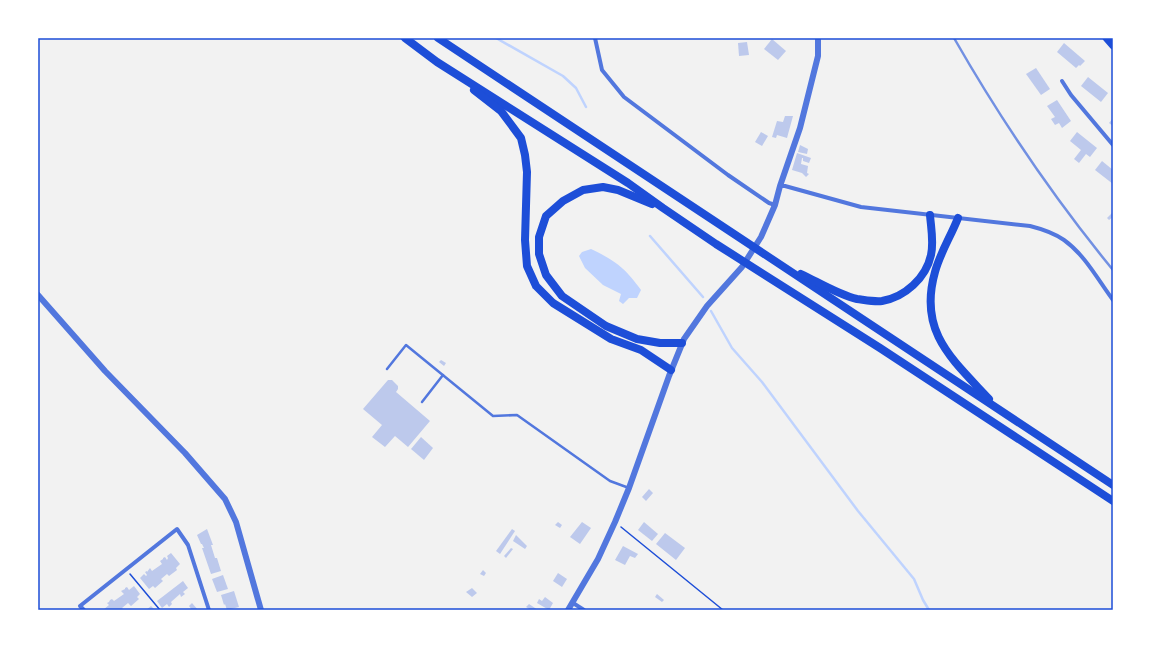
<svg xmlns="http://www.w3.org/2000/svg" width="1151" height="648" viewBox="0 0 1151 648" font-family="'Archivo Narrow',sans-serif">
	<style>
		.water { fill: #bfd3fe }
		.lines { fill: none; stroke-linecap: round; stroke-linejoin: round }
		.stream { stroke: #bfd3fe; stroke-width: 2.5 }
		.building { fill: #bdc9ec }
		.path { stroke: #1d4ed8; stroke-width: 1.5 }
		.service { stroke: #5277de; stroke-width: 2.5 }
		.minor { stroke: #5277de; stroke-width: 4 }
		.tertiary { stroke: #5277de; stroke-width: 6 }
		.secondary { stroke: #1d4ed8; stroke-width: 7 }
		.trunk { stroke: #1d4ed8; stroke-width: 8 }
		.rail { stroke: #7290e2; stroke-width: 2.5 }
		.neatline { fill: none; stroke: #1d4ed8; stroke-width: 1.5 }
	</style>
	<rect width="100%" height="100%" fill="#f2f2f2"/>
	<path class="water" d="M591,249C616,261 625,268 641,290L637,298H629L623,304L619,301L621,294L603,285L585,268L579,256L582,252Z"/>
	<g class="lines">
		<g class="stream">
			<polyline points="496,38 563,76 576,88 586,107"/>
			<polyline points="650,236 703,297"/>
			<polyline points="711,311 732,348 762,382 858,511 914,579 923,600 929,610"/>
		</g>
	</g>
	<g class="building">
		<polygon points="772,39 786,51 778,60 764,49"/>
		<polygon points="747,42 749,55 739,56 738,43"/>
		<polygon points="1064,43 1085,61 1080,66 1079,65 1076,68 1057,52"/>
		<polygon points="1036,68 1050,89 1041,95 1026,74"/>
		<polygon points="1088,77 1108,93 1101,102 1081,86"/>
		<polygon points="1057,100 1071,121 1062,128 1059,123 1055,125 1051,119 1055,117 1047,106"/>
		<polygon points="785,116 793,116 787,138 777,135 776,138 772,137 777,121 783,122"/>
		<polygon points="1113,118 1113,126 1109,123"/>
		<polygon points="761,132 768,136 762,146 755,142"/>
		<polygon points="1077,132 1097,148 1090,157 1086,154 1079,163 1074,159 1081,150 1070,141"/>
		<polygon points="800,145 808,149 807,154 798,152"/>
		<polygon points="797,153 811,158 809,163 803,161 803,158 802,158 801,164 808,166 807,173 809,174 806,177 802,173 792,170"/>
		<polygon points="1102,161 1113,170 1113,184 1095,170"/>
		<polygon points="1112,213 1113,217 1109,220 1107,218"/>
		<polygon points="441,360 446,363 444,366 439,362"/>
		<polygon points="388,380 392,380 398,386 398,389 396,392 430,421 408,447 395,436 385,447 372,437 382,425 363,409"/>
		<polygon points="421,437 433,448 424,460 411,449"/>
		<polygon points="649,489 653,493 646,501 642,497"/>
		<polygon points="558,522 562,525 560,528 555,525"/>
		<polygon points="582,522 591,528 580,544 570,537"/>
		<polygon points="644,522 658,534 652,541 638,530"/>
		<polygon points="207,529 213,545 211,545 215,558 217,558 221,571 211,574 202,548 204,548 202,544 201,544 197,535"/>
		<polygon points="512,529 515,531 500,554 496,551"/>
		<polygon points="665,533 685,548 676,560 656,544"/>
		<polygon points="516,535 527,546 525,549 513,541"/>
		<polygon points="623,546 638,554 635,558 630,556 625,565 615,560"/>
		<polygon points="511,548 513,549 506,558 504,556"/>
		<polygon points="171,553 180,564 176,568 177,570 169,576 167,574 161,579 163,581 155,588 153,586 149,589 140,578 144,574 146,576 147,575 145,572 147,571 147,572 150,568 152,571 162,564 160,561 163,559 163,558 165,557 167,560 168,558 167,556"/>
		<polygon points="483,570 486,573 484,576 480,574"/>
		<polygon points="558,573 567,579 562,587 553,581"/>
		<polygon points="223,575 228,589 217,592 212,579"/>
		<polygon points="183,581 188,588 183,592 185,594 181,597 180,594 171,602 172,604 169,607 167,604 162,608 157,601"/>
		<polygon points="134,586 140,594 137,597 139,599 131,606 128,603 122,608 124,610 103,610 109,605 107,603 109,602 110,600 112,599 114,601 124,594 121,591 125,589 125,588 127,587 129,590"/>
		<polygon points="472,588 477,593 472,597 466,592"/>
		<polygon points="234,591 239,607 227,610 225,604 224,605 221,595"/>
		<polygon points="657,594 664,600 662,602 655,597"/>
		<polygon points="545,597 553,603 549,610 537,603 539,599 542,601"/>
		<polygon points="192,603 198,610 192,610 189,606"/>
		<polygon points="529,604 538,610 531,610 526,607"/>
		<polygon points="151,606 155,610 146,610"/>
	</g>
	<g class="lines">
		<g class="path">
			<polyline points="621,527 723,610"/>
			<polyline points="130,574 160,610"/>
		</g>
		<g class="service">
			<polyline points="387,369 406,345 493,416 517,415 610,481 629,488"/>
			<polyline points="422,402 443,375"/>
		</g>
		<g class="minor">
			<polyline points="595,38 602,70 624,97 728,175 769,203 775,205"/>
			<polyline points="1062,81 1071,95 1113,145"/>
			<path d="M780,186H785L861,207L1030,226C1042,229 1054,233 1064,240C1085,255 1098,280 1113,300"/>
			<polyline points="573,603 584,610"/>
			<polyline points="84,610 80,606 177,529 188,545 209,610"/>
		</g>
		<g class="tertiary">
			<polyline points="38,295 105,371 185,453 225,499 236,522 261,610"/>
			<polyline points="568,610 598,559 615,522 629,488 669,376 684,339 707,306 742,267 761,237 775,205 780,186 800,128 818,56 818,38"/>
		</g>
		<polyline class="secondary" points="1106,38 1113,46"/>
		<g class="trunk">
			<polyline points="405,38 437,62 628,183 663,208 716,244 880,348 1113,501"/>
			<polyline points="438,38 1113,485"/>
			<polyline points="474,90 501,111 521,138 525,155 527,172 525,240 527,266 536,286 553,303 611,339 641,350 671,370"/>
			<polyline points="652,204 618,190 603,187 583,190 563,201 546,216 539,237 539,254 546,275 562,296 606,326 637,339 660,343 682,343"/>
			<path d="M958,218C951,236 940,253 935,272C918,332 952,359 989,399"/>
			<path d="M801,274C818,282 839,295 857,299C865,300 875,302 882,301C905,297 926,278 931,255C934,242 931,228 930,215"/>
		</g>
		<path class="rail" d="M954,38C1001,120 1053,197 1113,270"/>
	</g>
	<rect width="1151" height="648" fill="none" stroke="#ffffff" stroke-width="78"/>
	<rect x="39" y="39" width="1073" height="570" class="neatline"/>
</svg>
